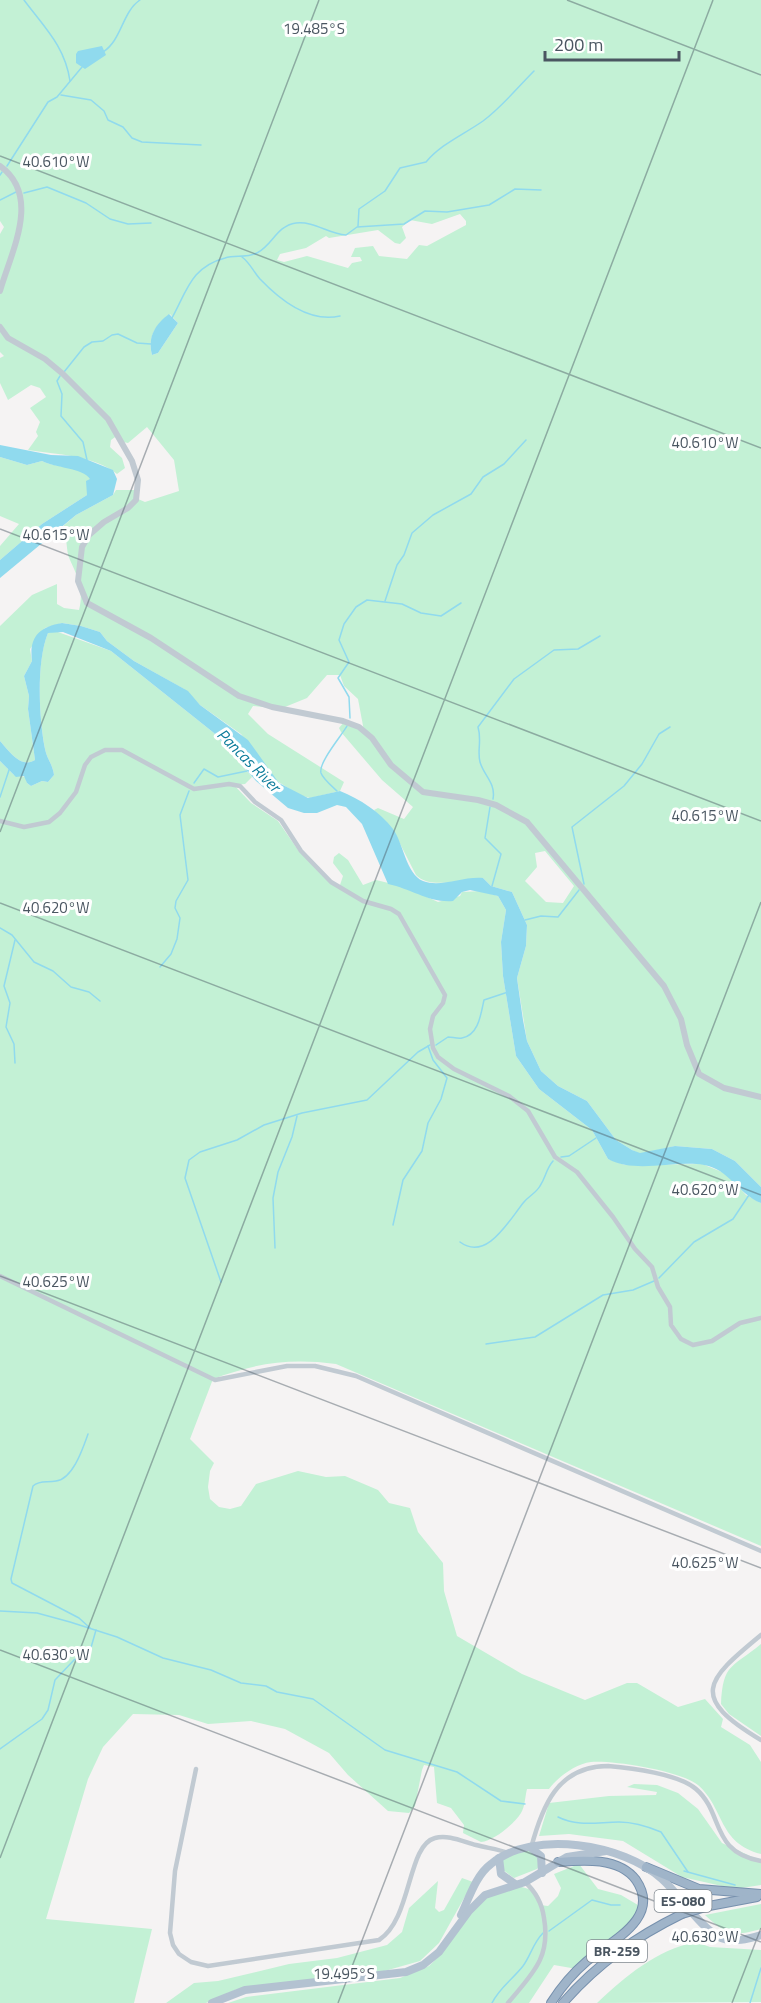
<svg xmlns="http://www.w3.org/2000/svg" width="761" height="2003" viewBox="0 0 761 2003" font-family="'Titillium Web',sans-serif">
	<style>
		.green { fill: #c3f1d5; fill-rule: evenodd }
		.water { fill: #90daee }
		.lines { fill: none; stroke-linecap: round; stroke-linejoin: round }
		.stream { stroke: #90daee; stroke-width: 1.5 }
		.trunk-casing { stroke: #7690ad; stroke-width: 10 }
		.minor { stroke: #c1cad2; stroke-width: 4.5 }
		.tertiary { stroke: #c1cad2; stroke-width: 6 }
		.primary { stroke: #b3c2d1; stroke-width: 8 }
		.trunk { stroke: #9fb4c9; stroke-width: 8 }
		.trunk-bridge-casing { stroke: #7690ad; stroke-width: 10; stroke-linecap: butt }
		.trunk-bridge { stroke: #9fb4c9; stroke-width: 8 }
		.ticks { fill: none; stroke: #4a5661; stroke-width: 1.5; stroke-opacity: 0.45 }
		.labels { text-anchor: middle; stroke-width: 6; stroke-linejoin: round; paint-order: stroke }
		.shield { fill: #fff; stroke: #808990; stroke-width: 1.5 }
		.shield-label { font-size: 14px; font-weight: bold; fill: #4a5661 }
		.water-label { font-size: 16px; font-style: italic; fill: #0c7c9b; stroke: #fff }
		.ticks-label { font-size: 15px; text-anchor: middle; fill: #4a5661; stroke: #fff; stroke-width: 6; stroke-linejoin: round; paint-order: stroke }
	</style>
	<rect width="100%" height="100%" fill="#f5f3f3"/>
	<g class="green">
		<path d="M0,0H761V1187L735,1161L712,1149L675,1146L640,1154L632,1150L616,1140L587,1101L558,1086L541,1071L527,1041L517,978L526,946L527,925L512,892L491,886L483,878C464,879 430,890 416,875L393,830L374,810L378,808L404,819L413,807L382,780L341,732L339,728L344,722L364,731L358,699L344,686L340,675H327L307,698L280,709L253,706L248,714L268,734L344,782L340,791L310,798L299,795L274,779L241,734L200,705L184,689L134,661L107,641L100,632L81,626L62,623L45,628L30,649L32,661L24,676L29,696L28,709L35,760C21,769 9,751 0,741V626L32,595L57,584V604L64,608L79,610C84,591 78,577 70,560C65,550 69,538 61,528L76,515L113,495L116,490H137L138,499L145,502L179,491L174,460L147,427L128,443L123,442L118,435L111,440L110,447L122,458L125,468L117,474C96,456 55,454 28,450L38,436L36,432L40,422L30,408L46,397L40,388L31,385L8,400L0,383V358L4,356L0,352V234L4,227L0,221ZM460,214L466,221V225L427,246L419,245L407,259L379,256L373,246L355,248L351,257H360L362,261L352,263L348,268L307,256L284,262L277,260L280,254L306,248L326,236L329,238L378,230L395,243L400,244L406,238L402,227L410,220L432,224ZM170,314L178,323L158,353L152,355C147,337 156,324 170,314ZM545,851L574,886L563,903L546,902L525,881L537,867L535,853Z"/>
		<path d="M0,457L27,465L42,461C56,468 82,466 91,479L87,495L42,524L0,560V546L19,524L0,516Z"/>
		<path d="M55,631L111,651L214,733L252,777L245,784L234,785L251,803L278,821L298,850L339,888L343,876L333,863L334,857L339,853L348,860L363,885L376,880L405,887L438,902L460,896L462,892L481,891L498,896L506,910L501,942L503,976L516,1056L539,1089L592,1130L608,1159L625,1165L702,1164L727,1174L746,1195L761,1203V1546L336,1364C290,1358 256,1363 213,1379L190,1439L214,1463L210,1471L208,1487L210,1499L219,1507L230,1509L241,1506L256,1484L298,1471L326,1477L345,1476L378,1490L389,1503L410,1508L418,1532L443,1563L444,1591L457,1636L522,1674L585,1700L627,1683H637L678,1707L705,1699L723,1719L721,1727L750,1745L761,1762V1854C718,1843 725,1809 698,1785C681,1771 613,1760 591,1762C575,1764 557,1778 549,1789H527C525,1797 525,1807 521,1813C514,1824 494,1841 481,1842L463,1833L464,1825L451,1808L437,1803L434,1767L424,1765L422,1770L415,1806L409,1813L388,1811L348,1775L329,1753L285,1729L251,1721L208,1724L179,1715L133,1714L103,1747L88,1779L46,1919L152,1929L134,2003H0V761L14,775L26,777L27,783L31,786L42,781L48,782L54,775C53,765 47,759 45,749C39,719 36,661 48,633Z"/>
		<path d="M761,1644V1736L729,1714L721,1704C723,1663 732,1668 761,1644Z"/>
		<polygon points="634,1784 657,1785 678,1793 698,1809 722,1843 761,1861 761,1885 735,1889 682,1877 623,1841 569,1834 539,1836 549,1803 609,1796 656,1795 657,1792 627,1787"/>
		<polygon points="535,1849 542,1862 537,1869 514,1878 503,1870 501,1862 506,1855"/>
		<polygon points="579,1864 598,1889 621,1895 643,1908 631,1927 577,1969 554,1965 529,2003 228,2003 246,1997 400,1978 429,1966 442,1953 475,1903 515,1885 532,1890 540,1905 548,1906 558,1896 561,1888 554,1874"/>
		<polygon points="462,1878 473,1882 439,1943 420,1961 381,1972 237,1989 206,2003 166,2003 194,1983 218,1981 289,1964 337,1958 387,1945 402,1932 409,1908 438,1881 435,1908 439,1912 444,1910"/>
		<path d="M761,1904V1929C733,1937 726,1935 705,1915Z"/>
		<path d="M696,1942L710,1947L761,1950V2002L597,2003C626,1976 656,1950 696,1942Z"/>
	</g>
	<g class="water">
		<polygon points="102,46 106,55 85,69 76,63 76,54 78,51"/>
		<path d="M169,314L178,323L158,353L152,355C147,336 156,324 169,314Z"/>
		<path d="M0,445L51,455L78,456L113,470L117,479L113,495L76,515L0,578V560L42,524L87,495L86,481L90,479C83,468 55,468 42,461L27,465L0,457Z"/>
		<path d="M62,623L81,626L100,632L107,641L134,661L188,691L200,705L248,740L279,783L308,798L340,791C360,799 380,812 393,829C403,842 406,874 423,881C441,888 463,876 483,878L491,886L512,892L527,925L526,946L517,978L523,1020L527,1041L541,1071L558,1086L587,1101L616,1140L632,1150L640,1153L675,1146L712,1149L735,1161L761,1187V1203C738,1194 729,1169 704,1165C674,1160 636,1174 608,1159L592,1130L539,1089L516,1056L503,976L501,942L506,910L498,896L470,890L462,892L453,901C429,903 412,889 388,884L362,824L346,807L337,805L317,813H304L288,808L256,781L214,733L111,651L63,632L48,633C36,662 39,719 45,749C47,759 53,765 54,775L48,782L42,781L31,786L27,783L24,776L16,777L0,761V741C9,751 21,769 35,760L28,709L29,696L24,676L32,661C29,638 38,627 62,623Z"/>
	</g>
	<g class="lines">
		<g class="stream">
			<path d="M24,0C44,27 65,46 70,81"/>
			<path d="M103,52C122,40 122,12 140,0"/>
			<polyline points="61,95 91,100 104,111 108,120 123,127 132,138 142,142 201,145"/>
			<polyline points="7,166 48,102 57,97 82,67"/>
			<polyline points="0,175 2,172"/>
			<polyline points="24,193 47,187 86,203 110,219 128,224 151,223"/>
			<polyline points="0,200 16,192"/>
			<path d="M358,226L359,209L385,191L400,168L426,162C441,144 463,135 483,121C502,107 517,88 534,71"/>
			<path d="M242,257C250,263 253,271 260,279C281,301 309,323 340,316"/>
			<path d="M172,318C187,291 191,267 225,258C235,255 247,258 257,253C273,245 276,226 296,223C314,221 329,234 346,235L357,227L404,224L425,211L447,212L489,205L515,189L541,190"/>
			<polyline points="64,372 84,347 92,342 103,341 112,335 118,334 137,343 151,344"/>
			<polyline points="60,376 57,381 62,394 61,416 83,442 87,460"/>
			<polyline points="385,601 397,565 404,555 412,533 433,515 471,494 483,477 504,464 526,440"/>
			<polyline points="350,718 349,697 338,678 349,662 339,640 344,624 356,607 367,600 402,604 421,613 441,616 461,603"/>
			<polyline points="194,783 204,769 218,777 247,771"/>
			<path d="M337,791C333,787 323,779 321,773C318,763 342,735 347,726"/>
			<polyline points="0,797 10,767"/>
			<path d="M493,799C496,783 484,776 480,762C477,751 482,740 478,727L514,679L554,650L578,649L600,636"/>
			<polyline points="490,807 485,838 501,854 492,886"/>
			<polyline points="584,884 572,827 624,786 642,764 659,734 670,727"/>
			<polyline points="525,920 541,916 558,917 579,890"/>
			<polyline points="0,928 12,935 34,962 53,971 71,987 89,992 100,1001"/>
			<polyline points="15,940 4,986 10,1003 6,1027 14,1044 15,1063"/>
			<polyline points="160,967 171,954 177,939 180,918 175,908 176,901 188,880 180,815 189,791"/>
			<path d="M436,1045L448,1037C452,1037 458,1039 462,1038C479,1035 481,1013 484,1000L508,992"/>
			<polyline points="561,1157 569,1156 596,1138"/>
			<polyline points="393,1225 403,1180 422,1151 428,1123 441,1099 447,1078 433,1060 428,1046"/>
			<path d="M460,1242C487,1262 509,1220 524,1202C529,1196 536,1193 540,1186C546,1177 546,1169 553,1161"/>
			<polyline points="275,1248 273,1198 278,1172 292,1137 297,1116"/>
			<polyline points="659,1278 694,1242 733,1219 749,1195"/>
			<polyline points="221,1282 185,1178 189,1160 200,1152 237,1140 264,1125 302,1113 367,1100 418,1052 430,1045"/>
			<polyline points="486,1344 535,1337 603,1295 633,1290 654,1281"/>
			<path d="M88,1434C83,1448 73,1479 56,1481C47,1483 40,1480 33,1486L11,1579L12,1583L79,1618L90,1628"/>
			<polyline points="0,1611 37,1613 70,1622 117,1637 163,1658 211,1670 241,1683 266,1686 277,1692 313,1699 385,1750 457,1772 501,1801 525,1804"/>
			<polyline points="0,1749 42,1719 48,1710 55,1680 74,1660 90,1651 96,1630"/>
			<path d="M558,1817C578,1827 598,1822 619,1822C632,1822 649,1827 661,1832L688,1872"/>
			<polyline points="684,1871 735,1885"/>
			<polyline points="549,1931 592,1900 611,1905 620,1905"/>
			<path d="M492,2003C499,1988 513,1979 523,1966C531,1955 533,1943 543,1933"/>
			<polyline points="750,2003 761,1968"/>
		</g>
		<g class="trunk-casing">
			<g id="trunk">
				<polyline points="646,1867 699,1889 761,1894"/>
				<polyline points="709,1906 757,1897"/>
				<path d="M551,2003C561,1987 573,1973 587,1961C611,1941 662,1918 636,1880C619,1857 583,1860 558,1862"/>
				<path d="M563,2003C597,1964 635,1937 682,1914"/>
			</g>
		</g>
		<g class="minor">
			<polyline points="0,821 24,827 49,822 60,813 76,792 85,765 91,757 105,750 122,750 194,789 229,784 240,786 255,802 281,820 301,851 331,882 363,901 391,909 399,914 445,995 443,1003 433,1016 430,1029 433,1048 438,1057 454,1069 509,1096 528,1111 555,1157 577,1172 613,1217 635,1249 652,1267 658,1287 670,1307 671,1325 681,1339 693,1345 712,1341 740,1323 761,1318"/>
			<polyline points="0,1276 215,1380 287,1366 315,1366 356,1376 761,1551"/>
			<path d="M761,1635C705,1681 689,1697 761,1740"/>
			<path d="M196,1769L175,1871L170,1933L173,1945L179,1954L191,1962L208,1966L379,1940C412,1919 407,1845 435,1838C448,1834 464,1842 476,1845C487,1848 498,1849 508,1853"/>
			<path d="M531,1848C542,1807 557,1766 608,1766C631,1768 679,1774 696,1789C724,1813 710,1852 761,1861"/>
			<path d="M508,2003C532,1974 551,1958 544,1918C542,1903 536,1892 525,1882"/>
		</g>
		<g class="tertiary">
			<path d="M0,166C42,196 11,252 0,291"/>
			<polyline points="0,327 8,338 45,359 63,374 108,419 132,461 138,480 136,500 128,508 104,522 89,535 82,547 78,581 87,603 151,638 239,696 272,707 343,721 359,727 372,738 391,765 423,792 478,800 496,805 527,822 664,986 681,1019 687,1045 699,1074 724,1088 761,1097"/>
		</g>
		<g class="primary">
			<polyline points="531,1848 541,1856 542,1873"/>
			<polyline points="499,1858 501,1874 515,1884"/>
			<path d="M461,1915C469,1898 476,1875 491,1864C533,1829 624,1844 662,1879C680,1895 700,1928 721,1938C734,1943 748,1939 761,1935"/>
			<polyline points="212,2003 245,1990 263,1988 406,1972 423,1965 439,1952 469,1911 485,1895 525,1882 567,1857 606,1851"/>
		</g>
		<use href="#trunk" class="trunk"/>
		<g class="trunk-bridge-casing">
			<polyline id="trunk-bridge" points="682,1914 709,1906"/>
		</g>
		<use href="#trunk-bridge" class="trunk-bridge"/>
	</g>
	<path class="ticks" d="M567,0L761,75M0,156L761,448M0,529L761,821M0,832L319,0M0,903L761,1195M0,1276L761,1568M0,1650L761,1942M0,1858L713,0M338,2003L761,902M732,2003L761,1928"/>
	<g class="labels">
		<g class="shield">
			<rect x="654.5" y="1890" width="57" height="22" rx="4.5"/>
			<rect x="587" y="1940" width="60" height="22" rx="4.5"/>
		</g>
		<g class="shield-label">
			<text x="683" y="1906">ES-080</text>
			<text x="617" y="1956">BR-259</text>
		</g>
		<g class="water-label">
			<text transform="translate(249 760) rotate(45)" y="6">Pancas River</text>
		</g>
	</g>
	<g class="ticks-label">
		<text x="314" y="34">19.485°S</text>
		<text x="56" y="167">40.610°W</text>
		<text x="705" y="448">40.610°W</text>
		<text x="56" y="540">40.615°W</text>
		<text x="705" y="821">40.615°W</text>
		<text x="56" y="913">40.620°W</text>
		<text x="705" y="1195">40.620°W</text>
		<text x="56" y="1287">40.625°W</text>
		<text x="705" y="1568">40.625°W</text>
		<text x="56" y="1660">40.630°W</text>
		<text x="705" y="1942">40.630°W</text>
		<text x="344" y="1979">19.495°S</text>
	</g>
	<path d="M545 51v9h134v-9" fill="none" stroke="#4a5661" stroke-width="3"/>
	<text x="554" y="51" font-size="18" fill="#4a5661" stroke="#ffffff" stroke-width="4.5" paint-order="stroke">200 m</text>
</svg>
